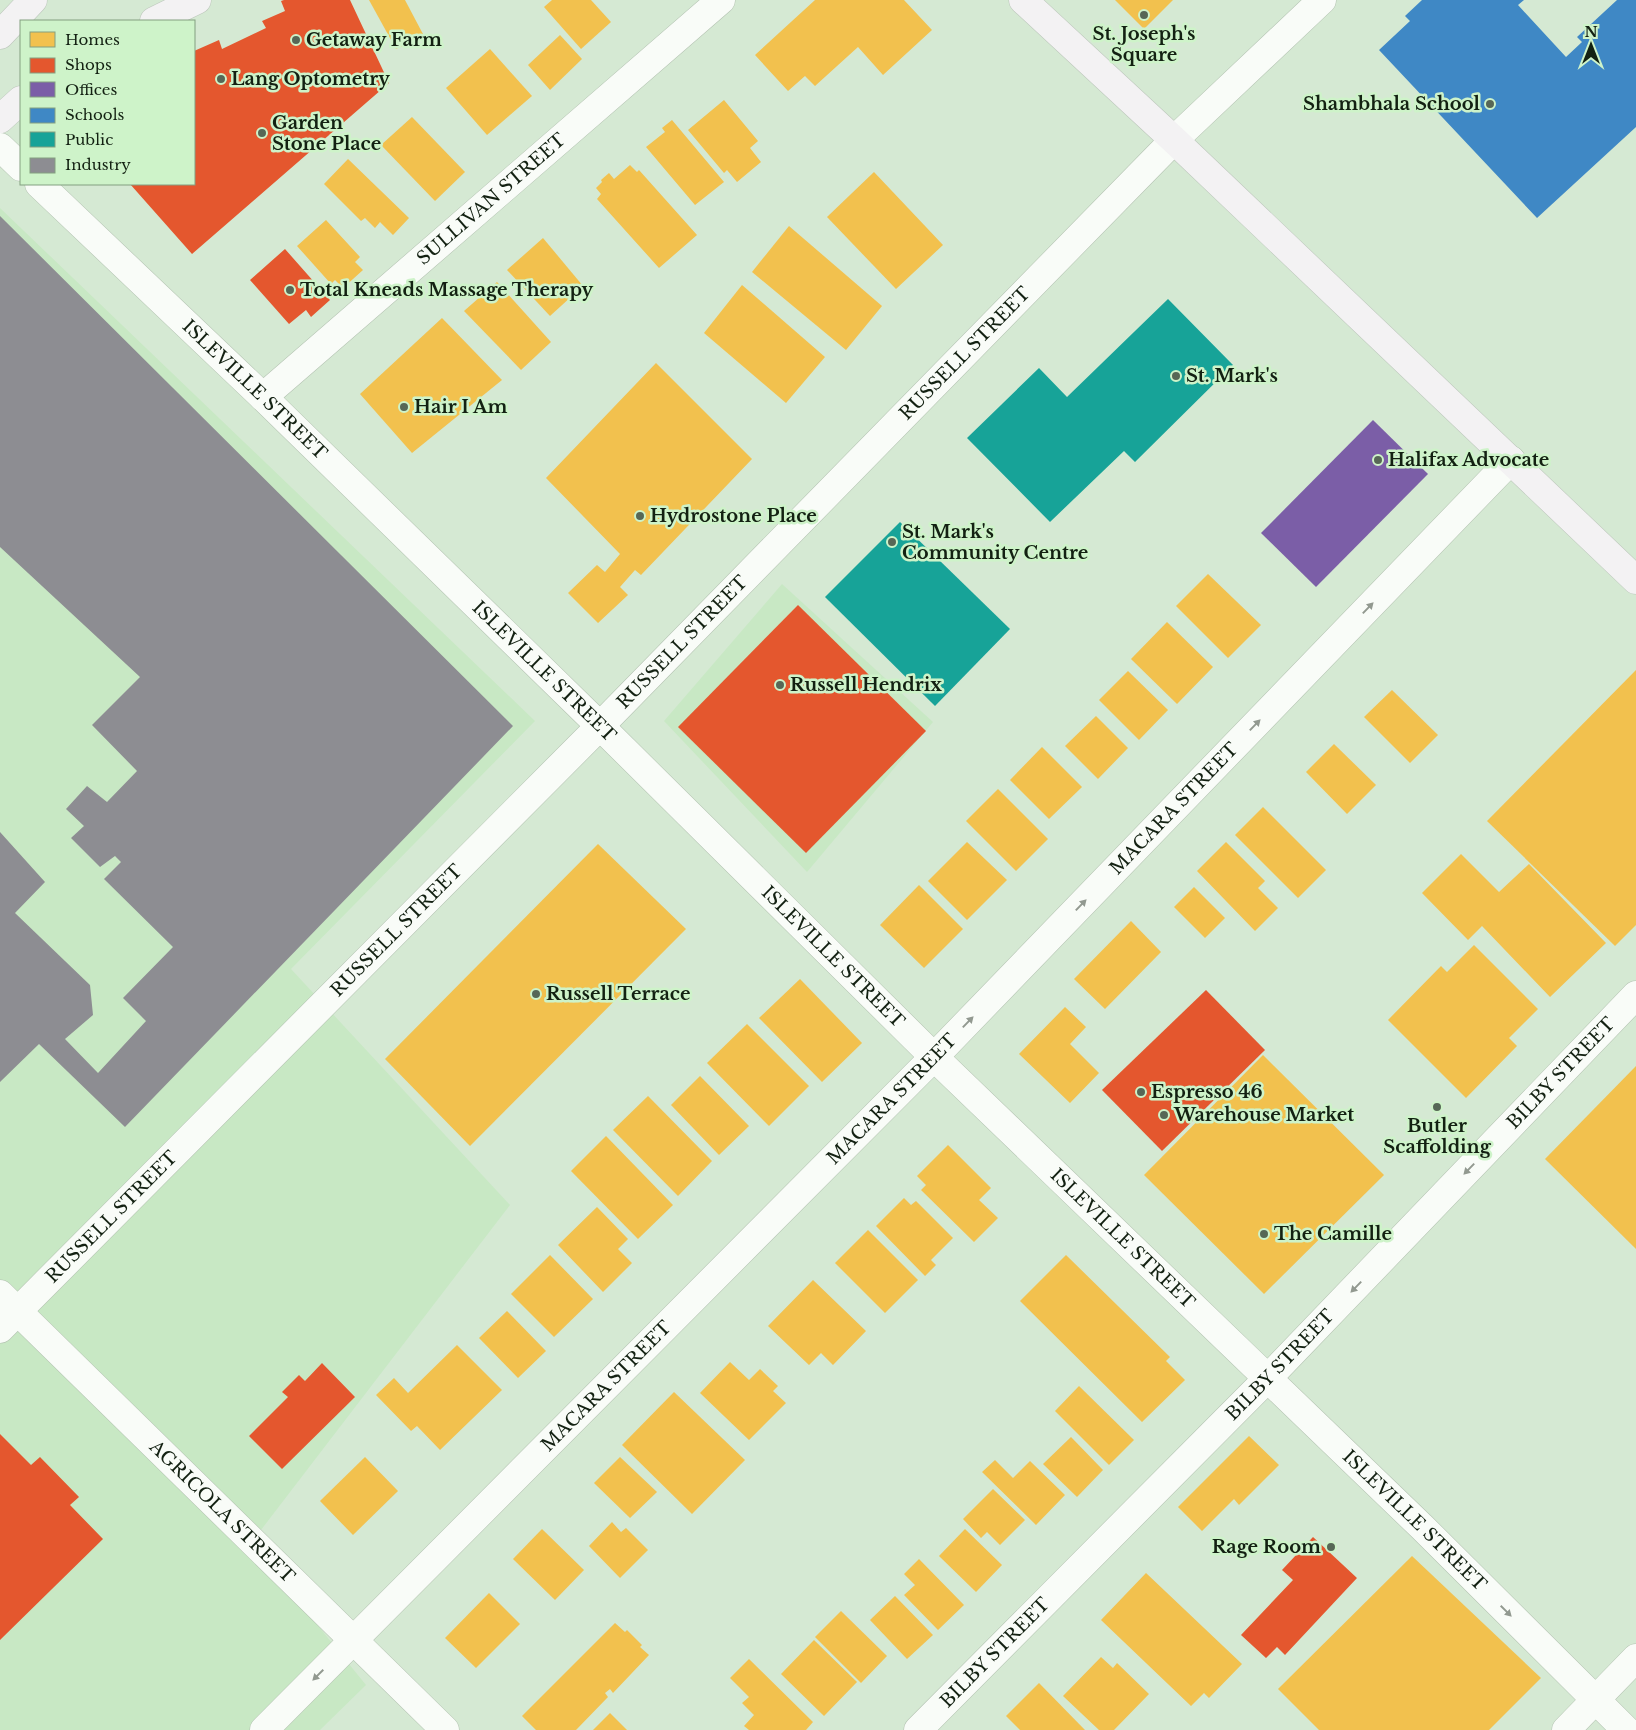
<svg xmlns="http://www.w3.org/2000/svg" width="1636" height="1730" viewBox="0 0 1636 1730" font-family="'Libre Baskerville',serif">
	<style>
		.built { fill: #c8e8c4 }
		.homes { fill: #f2c14e }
		.shops { fill: #e4572e }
		.offices { fill: #7b5ea7 }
		.schools { fill: #3f88c5 }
		.public { fill: #17a398 }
		.industry { fill: #8d8d92 }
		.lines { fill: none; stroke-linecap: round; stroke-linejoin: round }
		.minor-casing { stroke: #b3c2b1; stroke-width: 29 }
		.major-casing { stroke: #bcc6bb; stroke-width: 29 }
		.minor { stroke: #f9fcf8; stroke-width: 28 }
		.major { stroke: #f3f2f3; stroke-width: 28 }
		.oneway { fill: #929990 }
		.poi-dot { fill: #576756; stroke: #cef3c9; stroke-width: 2 }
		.labels { text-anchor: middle; stroke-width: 5; stroke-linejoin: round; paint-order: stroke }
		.poi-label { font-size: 18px; font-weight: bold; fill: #132112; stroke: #cef3c9; text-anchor: start }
		.street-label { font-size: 18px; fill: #132112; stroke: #cef3c9 }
	</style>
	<rect width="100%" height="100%" fill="#d5e9d3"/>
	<g class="built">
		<polygon points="0,208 535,721 291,969 510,1205 251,1543 366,1685 320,1730 0,1730"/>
		<polygon points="782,584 933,722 807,872 664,721"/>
	</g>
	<g class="homes">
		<polygon points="369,0 405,0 424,36 396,49"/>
		<polygon points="552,0 591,0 611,22 581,49 544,7"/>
		<polygon points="815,0 904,0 932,30 883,75 858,47 815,86 805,76 788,91 755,55"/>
		<polygon points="1115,0 1173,0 1144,29"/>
		<polygon points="560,35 582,59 550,90 528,65"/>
		<polygon points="490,49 532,96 487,135 446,88"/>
		<polygon points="724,100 758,141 750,148 761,162 737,182 727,170 724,173 688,130"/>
		<polygon points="412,117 465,172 435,201 381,145"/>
		<polygon points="672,120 724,182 695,205 646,147 665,132 662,128"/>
		<polygon points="348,159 409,218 393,235 380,222 375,228 365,218 361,221 324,184"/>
		<polygon points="630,165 637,172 639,170 697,235 659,268 597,199 601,194 596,188 602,182 601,180 609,173 614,179"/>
		<polygon points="874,172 943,245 896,289 827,217"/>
		<polygon points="326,220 360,257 355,262 363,270 343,288 335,280 331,284 297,246"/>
		<polygon points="789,226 882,306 846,350 752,272"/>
		<polygon points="543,238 583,286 550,316 507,270"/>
		<polygon points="497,282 551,342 521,370 464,311"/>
		<polygon points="742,285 825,357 786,403 704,333"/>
		<polygon points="442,318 502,380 412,453 360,394"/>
		<polygon points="656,363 752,459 641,575 635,570 620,587 628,595 598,623 568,593 597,565 605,572 620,554 546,478"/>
		<polygon points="1208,574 1261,625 1228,658 1176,606"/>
		<polygon points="1167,622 1213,667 1177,704 1131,659"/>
		<polygon points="1636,670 1636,925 1615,946 1487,821"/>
		<polygon points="1128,671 1168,710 1139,740 1099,700"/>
		<polygon points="1392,690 1438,735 1410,763 1364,717"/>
		<polygon points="1096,716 1128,748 1098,779 1065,746"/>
		<polygon points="1334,744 1376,785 1347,814 1306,772"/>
		<polygon points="1042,747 1082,787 1049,819 1010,780"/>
		<polygon points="998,789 1048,839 1016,871 966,821"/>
		<polygon points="1263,807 1326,870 1298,898 1235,835"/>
		<polygon points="967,842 1007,880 967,920 928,881"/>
		<polygon points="1226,842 1265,881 1258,888 1278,908 1255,931 1197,871"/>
		<polygon points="598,844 686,929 470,1146 385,1059"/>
		<polygon points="1461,854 1499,892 1529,864 1606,943 1550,997 1482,926 1468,940 1422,893"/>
		<polygon points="919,885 963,929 924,968 880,925"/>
		<polygon points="1194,887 1225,918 1205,938 1174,907"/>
		<polygon points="1131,921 1161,952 1105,1009 1074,979"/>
		<polygon points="1474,945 1538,1009 1509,1038 1517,1046 1466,1098 1388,1020 1441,966 1447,972"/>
		<polygon points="800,979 862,1043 822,1082 759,1018"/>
		<polygon points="1065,1007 1086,1027 1070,1044 1099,1073 1070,1103 1019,1054"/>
		<polygon points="747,1024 809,1086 769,1126 707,1063"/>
		<polygon points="1263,1055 1384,1175 1264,1294 1144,1175"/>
		<polygon points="1636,1066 1636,1249 1545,1159"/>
		<polygon points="700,1076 749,1126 719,1155 671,1105"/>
		<polygon points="648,1096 712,1161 678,1196 613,1130"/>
		<polygon points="606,1136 673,1205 638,1239 571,1171"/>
		<polygon points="948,1145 991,1188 979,1200 998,1218 974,1242 921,1190 926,1185 917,1176"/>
		<polygon points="904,1198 911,1205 916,1201 953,1238 931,1260 936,1265 925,1276 876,1226"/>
		<polygon points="597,1207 628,1239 618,1249 632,1263 603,1292 558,1245"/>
		<polygon points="868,1230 918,1280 885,1313 835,1263"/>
		<polygon points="550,1255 593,1299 554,1337 511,1294"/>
		<polygon points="1066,1255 1170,1357 1166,1361 1185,1380 1142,1422 1020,1301"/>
		<polygon points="813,1280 866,1331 833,1365 821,1353 809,1365 768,1326"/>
		<polygon points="507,1311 546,1351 518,1378 479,1338"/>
		<polygon points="457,1345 502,1390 440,1450 417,1426 411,1431 376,1395 394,1378 408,1393"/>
		<polygon points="730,1362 749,1380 760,1369 778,1386 773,1391 786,1403 749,1440 700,1393"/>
		<polygon points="1079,1386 1134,1440 1109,1465 1055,1411"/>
		<polygon points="674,1392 745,1460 692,1514 622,1445"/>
		<polygon points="1249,1436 1279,1465 1239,1505 1234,1499 1202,1531 1178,1507"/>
		<polygon points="1071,1437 1103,1470 1077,1497 1043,1464"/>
		<polygon points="365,1457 398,1491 353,1535 320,1501"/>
		<polygon points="620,1457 657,1492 630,1518 594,1483"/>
		<polygon points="995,1460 1013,1478 1030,1461 1065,1495 1036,1525 982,1472"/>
		<polygon points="993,1489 1025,1520 1000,1545 987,1532 981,1538 963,1519"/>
		<polygon points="612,1522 621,1532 626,1528 648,1550 620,1578 589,1546"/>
		<polygon points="542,1529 584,1570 555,1600 513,1559"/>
		<polygon points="965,1529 1002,1565 976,1592 939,1556"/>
		<polygon points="1412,1556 1541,1678 1489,1730 1319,1730 1278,1689"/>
		<polygon points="919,1559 964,1605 938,1630 904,1595 915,1585 904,1574"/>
		<polygon points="1146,1573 1242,1664 1209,1698 1204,1693 1191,1706 1101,1620"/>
		<polygon points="489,1593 520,1624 476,1668 445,1638"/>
		<polygon points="895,1596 933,1635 907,1659 870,1620"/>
		<polygon points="841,1611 887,1656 861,1683 815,1637"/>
		<polygon points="615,1623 625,1632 627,1630 642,1645 640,1647 649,1655 613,1693 610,1689 605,1693 608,1697 576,1730 536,1730 522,1716"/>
		<polygon points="814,1640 857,1682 824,1716 781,1674"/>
		<polygon points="1101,1657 1113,1668 1117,1663 1149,1694 1114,1730 1099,1730 1063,1696"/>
		<polygon points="749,1659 813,1722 806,1730 749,1730 744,1726 754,1715 742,1703 749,1697 730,1678"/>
		<polygon points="1039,1683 1085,1730 1020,1730 1006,1716"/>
		<polygon points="610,1713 627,1730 593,1730"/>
	</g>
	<g class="shops">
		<polygon points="284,0 350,0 389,83 192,254 130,184 194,184 194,51 219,40 222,49 266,28 262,21 285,11 281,1"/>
		<polygon points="285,249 330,300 311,317 306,310 289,324 250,280"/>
		<polygon points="798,605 926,731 806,853 678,727"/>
		<polygon points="1206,990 1265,1050 1162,1151 1102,1090"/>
		<polygon points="322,1363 355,1397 282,1469 249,1436 288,1397 282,1392 299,1375 305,1381"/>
		<polygon points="0,1434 31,1465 40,1457 79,1497 70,1505 103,1539 0,1640"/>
		<polygon points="1313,1537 1357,1578 1285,1655 1277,1647 1266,1658 1241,1635 1293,1580 1282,1570"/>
	</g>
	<polygon class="offices" points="1373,420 1428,474 1316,587 1261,533"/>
	<polygon class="schools" points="1422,0 1524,0 1518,5 1566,57 1582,42 1577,37 1617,0 1636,0 1636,127 1537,218 1379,50 1410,21 1405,16"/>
	<g class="public">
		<polygon points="1168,299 1233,365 1135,462 1124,451 1050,522 967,438 1039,368 1067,397"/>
		<polygon points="900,522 1010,629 935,706 825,597"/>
	</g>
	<polygon class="industry" points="0,216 513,726 125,1127 39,1044 0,1082 0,832 45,882 15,913 90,985 93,1015 65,1039 98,1073 146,1021 123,998 173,947 104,879 121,862 115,856 100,867 71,838 84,826 66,809 87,786 107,802 137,771 92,725 140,677 0,547"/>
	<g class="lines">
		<g class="minor-casing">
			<g id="minor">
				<polyline points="0,147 21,167"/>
				<path id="s1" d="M39,184L263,397L600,726L934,1057L1422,1527L1626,1730"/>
				<path id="s2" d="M263,397L721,0"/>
				<path id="s3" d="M0,1294L445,1730"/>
				<path id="s4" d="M0,1329L600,726L1174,140L1322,0"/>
				<path id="s5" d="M264,1730L934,1057L1511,460"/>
				<path id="s6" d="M918,1730L1268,1378L1636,995"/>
				<polyline points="1566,1730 1636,1658"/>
			</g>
		</g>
		<g class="major-casing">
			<g id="major">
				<polyline points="1023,0 1174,140 1636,580"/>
				<polyline points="154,21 197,0"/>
				<polyline points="0,35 33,0"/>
				<polyline points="0,119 21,100"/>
			</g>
		</g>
		<use href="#minor" class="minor"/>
		<use href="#major" class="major"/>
	</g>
	<defs><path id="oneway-solid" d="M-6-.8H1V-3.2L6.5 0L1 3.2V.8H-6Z" transform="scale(1.25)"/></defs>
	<g class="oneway">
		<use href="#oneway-solid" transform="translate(1368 608) rotate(-46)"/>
		<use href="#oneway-solid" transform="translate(1255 725) rotate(-46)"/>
		<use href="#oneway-solid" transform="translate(1081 905) rotate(-46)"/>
		<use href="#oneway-solid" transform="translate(968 1022) rotate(-46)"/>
		<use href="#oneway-solid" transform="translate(1469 1169) rotate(134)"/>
		<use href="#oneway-solid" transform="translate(1356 1287) rotate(134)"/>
		<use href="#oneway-solid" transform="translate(1506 1611) rotate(45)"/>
		<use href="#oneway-solid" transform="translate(318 1675) rotate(135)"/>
	</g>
	<g class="poi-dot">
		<circle cx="1144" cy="15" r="5"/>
		<circle cx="296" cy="40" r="5"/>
		<circle cx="221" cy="79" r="5"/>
		<circle cx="1490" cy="104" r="5"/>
		<circle cx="262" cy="133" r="5"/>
		<circle cx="290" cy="290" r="5"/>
		<circle cx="1176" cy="376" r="5"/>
		<circle cx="404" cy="407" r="5"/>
		<circle cx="1378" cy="460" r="5"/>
		<circle cx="640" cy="516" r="5"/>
		<circle cx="892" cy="542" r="5"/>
		<circle cx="780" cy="685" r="5"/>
		<circle cx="536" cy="994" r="5"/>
		<circle cx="1141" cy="1092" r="5"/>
		<circle cx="1437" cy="1107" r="5"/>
		<circle cx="1164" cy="1115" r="5"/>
		<circle cx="1264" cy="1234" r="5"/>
		<circle cx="1331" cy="1547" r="5"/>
	</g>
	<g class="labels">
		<g class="poi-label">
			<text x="1144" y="40" text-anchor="middle">St. Joseph's<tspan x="1144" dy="21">Square</tspan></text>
			<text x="306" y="46">Getaway Farm</text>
			<text x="231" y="85">Lang Optometry</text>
			<text x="1480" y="110" text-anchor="end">Shambhala School</text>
			<text x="272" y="129">Garden<tspan x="272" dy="21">Stone Place</tspan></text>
			<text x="300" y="296">Total Kneads Massage Therapy</text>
			<text x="1186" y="382">St. Mark's</text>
			<text x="414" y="413">Hair I Am</text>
			<text x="1388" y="466">Halifax Advocate</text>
			<text x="650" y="522">Hydrostone Place</text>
			<text x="902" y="538">St. Mark's<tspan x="902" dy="21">Community Centre</tspan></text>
			<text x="790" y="691">Russell Hendrix</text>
			<text x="546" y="1000">Russell Terrace</text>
			<text x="1151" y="1098">Espresso 46</text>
			<text x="1174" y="1121">Warehouse Market</text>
			<text x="1437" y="1132" text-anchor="middle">Butler<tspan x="1437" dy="21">Scaffolding</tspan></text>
			<text x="1274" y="1240">The Camille</text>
			<text x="1321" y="1553" text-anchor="end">Rage Room</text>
		</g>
		<g class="street-label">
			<text dy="6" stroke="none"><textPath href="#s2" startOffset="302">SULLIVAN STREET</textPath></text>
			<text dy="6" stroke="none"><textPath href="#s4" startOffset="1372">RUSSELL STREET</textPath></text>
			<text dy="6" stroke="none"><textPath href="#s1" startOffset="298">ISLEVILLE STREET</textPath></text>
			<text dy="6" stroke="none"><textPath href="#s4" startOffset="968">RUSSELL STREET</textPath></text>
			<text dy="6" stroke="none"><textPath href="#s1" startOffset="702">ISLEVILLE STREET</textPath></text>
			<text dy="6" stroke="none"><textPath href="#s5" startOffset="1295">MACARA STREET</textPath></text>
			<text dy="6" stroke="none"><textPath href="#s4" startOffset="562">RUSSELL STREET</textPath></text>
			<text dy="6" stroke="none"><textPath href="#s1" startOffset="1108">ISLEVILLE STREET</textPath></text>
			<text dy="6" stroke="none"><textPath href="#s6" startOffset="919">BILBY STREET</textPath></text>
			<text dy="6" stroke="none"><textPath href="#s5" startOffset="890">MACARA STREET</textPath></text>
			<text dy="6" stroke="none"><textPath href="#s4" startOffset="158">RUSSELL STREET</textPath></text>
			<text dy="6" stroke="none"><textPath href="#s1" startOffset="1512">ISLEVILLE STREET</textPath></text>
			<text dy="6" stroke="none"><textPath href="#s6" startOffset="514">BILBY STREET</textPath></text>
			<text dy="6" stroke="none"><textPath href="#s5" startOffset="485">MACARA STREET</textPath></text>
			<text dy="6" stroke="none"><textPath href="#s3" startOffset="311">AGRICOLA STREET</textPath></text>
			<text dy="6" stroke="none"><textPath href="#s1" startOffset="1918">ISLEVILLE STREET</textPath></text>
			<text dy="6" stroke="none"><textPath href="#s6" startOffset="109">BILBY STREET</textPath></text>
		</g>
	</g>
	<rect x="20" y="20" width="175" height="165" fill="#cef3c9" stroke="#839f80"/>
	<rect x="30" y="32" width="25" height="15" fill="#f2c14e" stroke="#839f80"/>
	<text x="65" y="45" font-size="15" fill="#132112">Homes</text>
	<rect x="30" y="58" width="25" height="15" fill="#e4572e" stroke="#839f80"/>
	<text x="65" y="70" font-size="15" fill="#132112">Shops</text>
	<rect x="30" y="82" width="25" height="15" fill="#7b5ea7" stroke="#839f80"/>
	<text x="65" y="95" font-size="15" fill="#132112">Offices</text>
	<rect x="30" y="108" width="25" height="15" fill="#3f88c5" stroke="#839f80"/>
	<text x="65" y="120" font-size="15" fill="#132112">Schools</text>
	<rect x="30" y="132" width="25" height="15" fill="#17a398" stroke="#839f80"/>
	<text x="65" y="145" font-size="15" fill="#132112">Public</text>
	<rect x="30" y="158" width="25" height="15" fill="#8d8d92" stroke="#839f80"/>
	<text x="65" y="170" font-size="15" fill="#132112">Industry</text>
	<g transform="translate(1591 45)" stroke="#cef3c9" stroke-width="4" paint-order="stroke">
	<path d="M0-4L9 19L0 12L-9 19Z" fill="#132112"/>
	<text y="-8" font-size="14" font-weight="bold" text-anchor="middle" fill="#132112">N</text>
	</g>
</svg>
